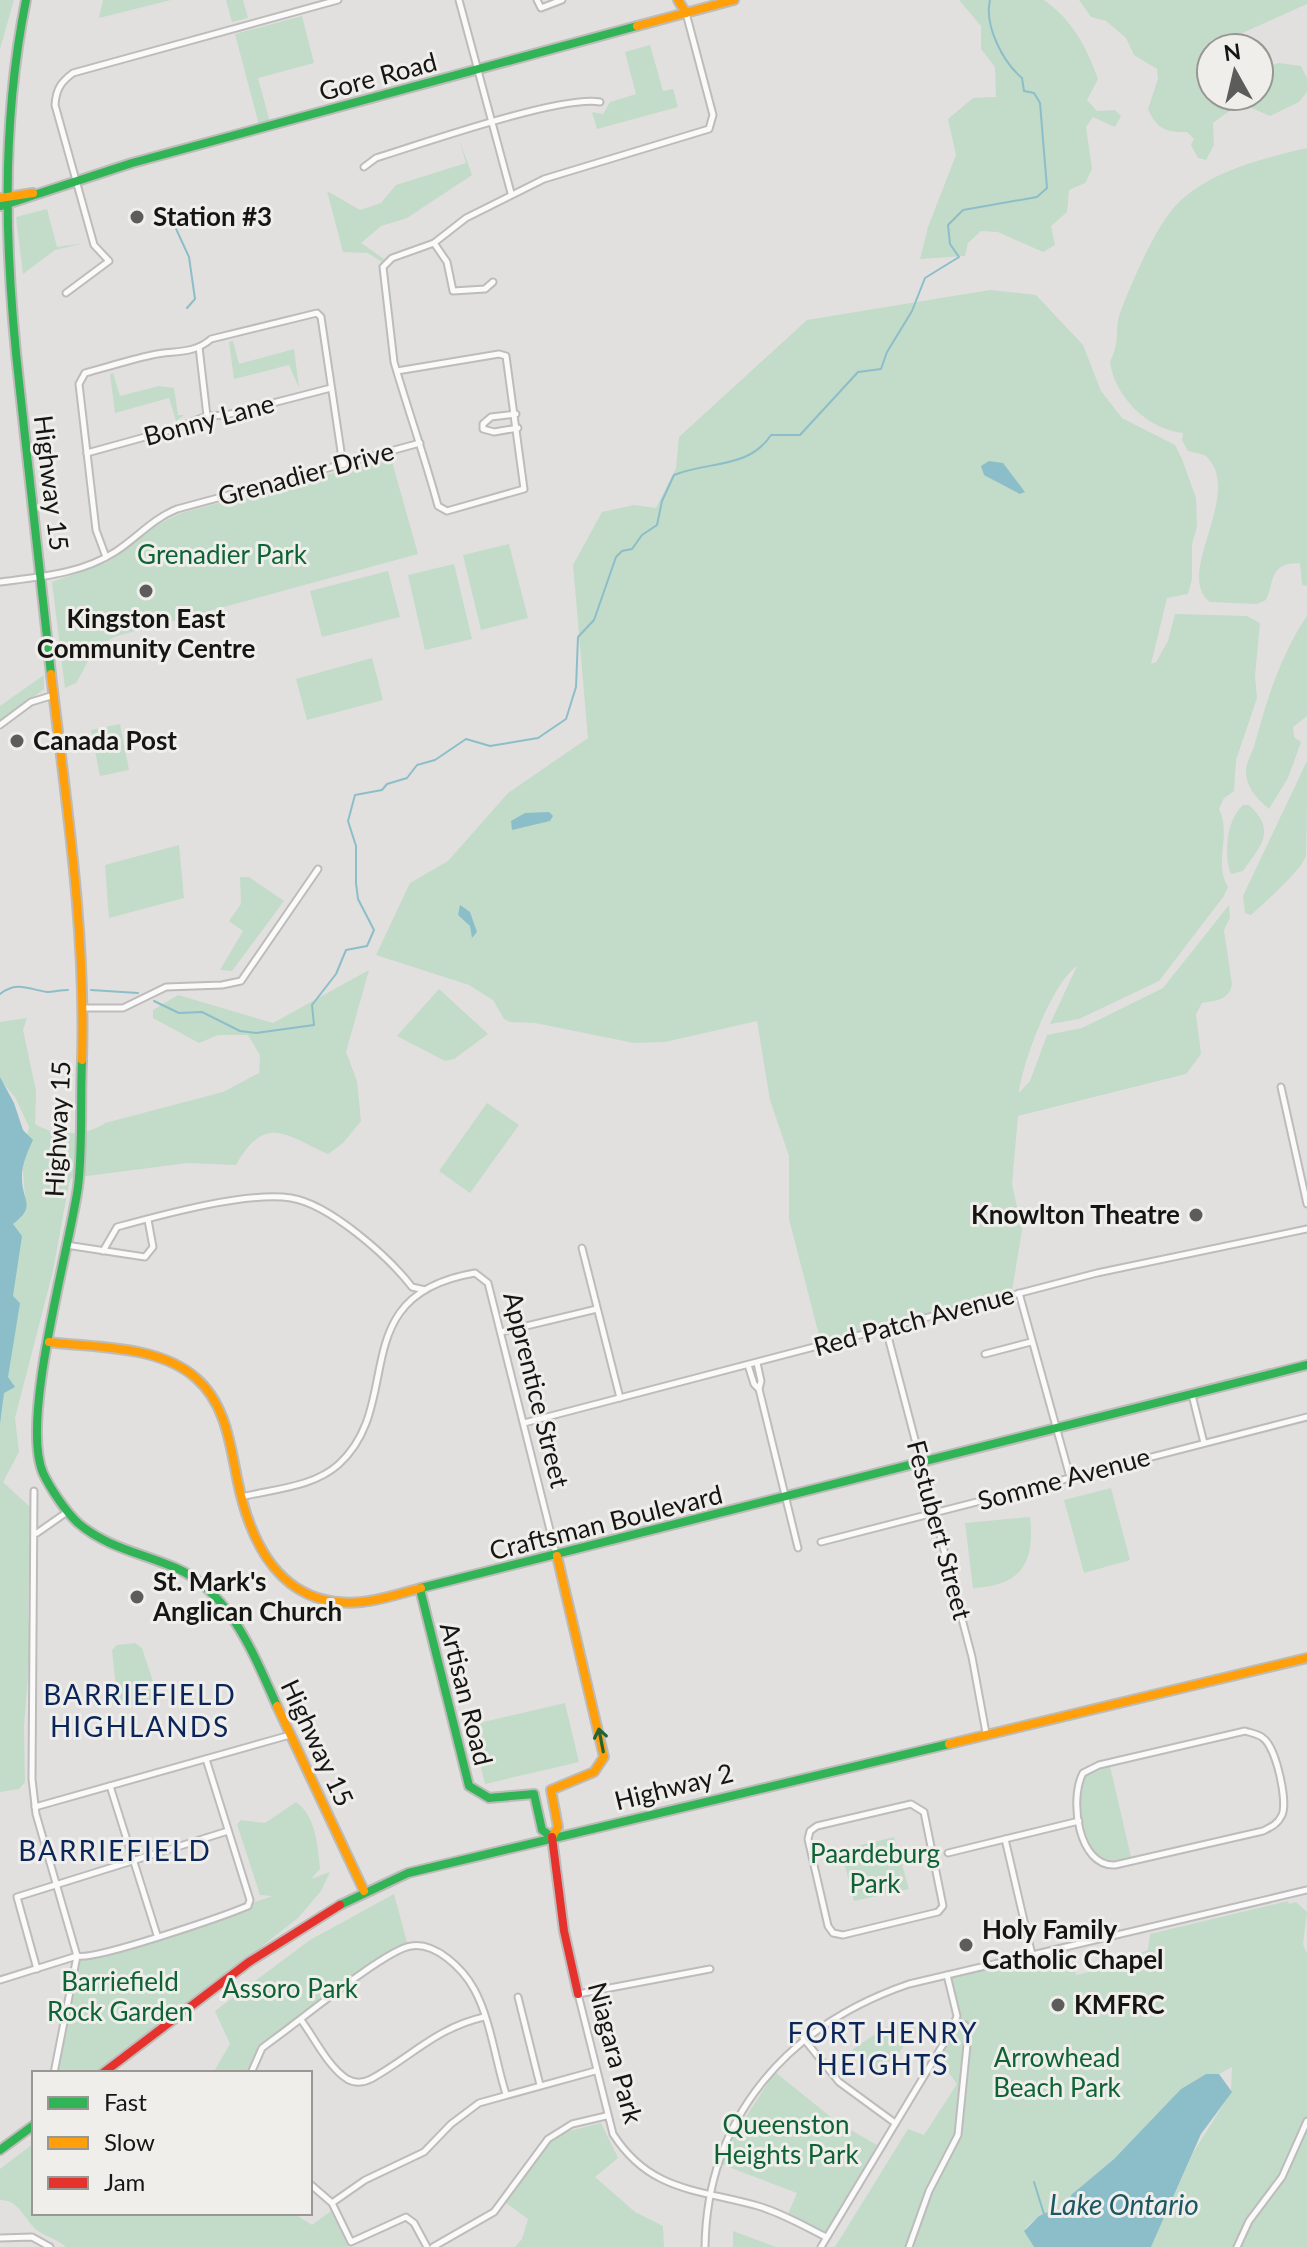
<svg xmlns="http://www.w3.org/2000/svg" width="1307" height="2247" viewBox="0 0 1307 2247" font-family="Lato,sans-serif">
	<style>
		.green { fill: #c3dbc9 }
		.water { fill: #8cbec9 }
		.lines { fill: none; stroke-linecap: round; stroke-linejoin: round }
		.stream { stroke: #8cbec9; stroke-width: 2 }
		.street-casing { stroke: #bdbcba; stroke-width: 9 }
		.fast-casing { stroke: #bdbcba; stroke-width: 12 }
		.slow-casing { stroke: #bdbcba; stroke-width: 12 }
		.jam-casing { stroke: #bdbcba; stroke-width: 12 }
		.street { stroke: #fafafa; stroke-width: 5 }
		.fast { stroke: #30b455; stroke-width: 8 }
		.slow { stroke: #ff9f0a; stroke-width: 8 }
		.jam { stroke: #e5322d; stroke-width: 8 }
		.oneway { stroke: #226434 }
		.poi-dot { fill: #5c5c5b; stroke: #efeeea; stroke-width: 3 }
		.labels { text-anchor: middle; stroke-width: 6; stroke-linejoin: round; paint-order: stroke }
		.street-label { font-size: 26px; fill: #151514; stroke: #efeeea }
		.poi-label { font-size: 26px; font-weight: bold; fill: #151514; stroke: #efeeea; text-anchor: start }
		.park-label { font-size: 26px; fill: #0e6335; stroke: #efeeea }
		.neighbourhood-label { font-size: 28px; letter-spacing: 2px; fill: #0a255a; stroke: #efeeea }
		.water-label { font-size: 28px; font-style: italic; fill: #1b5764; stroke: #efeeea }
	</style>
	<rect width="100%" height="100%" fill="#e1e0de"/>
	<g class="green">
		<polygon points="0,0 14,0 0,49"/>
		<polygon points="103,0 171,0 99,18"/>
		<polygon points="226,0 243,0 248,18 232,22"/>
		<path d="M959,0H1044C1073,21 1086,46 1098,79L1087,100L1097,111L1115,110L1121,116L1115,127L1093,117L1086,127L1092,169L1085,183L1069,190L1067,212L1051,226L1055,245L1043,252L998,232L981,231L968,243L965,256L920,259L928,227L956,155L948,119L973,98L996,97L995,67L981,49V26Z"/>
		<path d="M1079,0H1307V4L1222,42L1220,48H1211V96H1259V69L1279,63L1301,66L1307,78V92L1299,102L1270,116L1240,103L1213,123L1214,145L1206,160L1198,158L1191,145L1194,139L1187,132C1166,133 1156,128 1148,109L1158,79L1157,69L1134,55L1126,38L1106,21L1091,17Z"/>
		<polygon points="302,16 314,63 258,78 270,122 259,125 235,34"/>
		<polygon points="650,45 663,91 673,89 678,107 597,129 592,112 603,114 610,102 636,94 625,52"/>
		<polygon points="459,139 472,175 407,218 381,226 361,243 384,259 382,262 368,253 343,252 327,191 360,210 381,203 396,185 466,163"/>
		<path d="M1307,148V586L1302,585L1300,563C1269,563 1275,580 1266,600L1257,604L1210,602C1173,575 1245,493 1206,456C1203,454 1192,452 1188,451L1182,440L1183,433C1147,429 1115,397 1110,362C1122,337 1113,331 1121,310C1133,280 1156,225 1178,203C1210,171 1264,158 1307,148Z"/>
		<polygon points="47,209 57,247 84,243 55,250 23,274 16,217"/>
		<path d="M990,290L1036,295L1083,345L1101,391L1122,418L1175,445L1182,459L1196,498L1197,527L1192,544V579L1188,594L1167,598L1151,664L1156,662L1168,641L1175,614L1247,616L1260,623L1255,676L1257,698L1236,760L1234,791L1224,798L1219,809C1232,835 1213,862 1228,887L1224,896L1159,981L1079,1019L1050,1024L1077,966C1052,983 1022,1063 1019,1093L1030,1081L1047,1035L1082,1028L1163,988L1229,905L1230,918L1224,930L1232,984C1229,1001 1216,1000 1202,1003L1196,1014L1201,1054L1186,1074L1018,1116L1012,1184L1022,1230L1011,1297L821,1343L789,1219V1156L770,1100L757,1021L665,1042L634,1043L535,1023L510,1022L504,1019L493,1000L469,985L376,955L410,883L448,861L508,793L588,738L573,565L602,512L634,505L656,508L676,468L679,437L807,320Z"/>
		<polygon points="233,341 239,364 294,349 299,388 289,365 234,379 229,342"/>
		<polygon points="113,373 120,396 159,386 174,388 178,415 184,415 176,421 169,398 115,413 110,374"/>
		<path d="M391,458L418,554L117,636C87,650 91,660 76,683L65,688L52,582L108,562L157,525L181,513Z"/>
		<polygon points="509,544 528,618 481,630 463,555"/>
		<polygon points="454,564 472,639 425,650 408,575"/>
		<polygon points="388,571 400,617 322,637 310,591"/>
		<path d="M1307,616V716L1293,727L1294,737L1301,742L1288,778L1269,809C1260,801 1249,791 1247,779C1243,764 1252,756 1255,743C1267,699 1281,654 1307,616Z"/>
		<polygon points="372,658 383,700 307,720 296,679"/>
		<polygon points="44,675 44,689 0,722 0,706"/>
		<polygon points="120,724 129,770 100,776 91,730"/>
		<path d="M1307,761C1307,787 1307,833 1306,856C1301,871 1264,903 1251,915L1245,913L1243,896Z"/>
		<path d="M1243,805H1249C1277,831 1261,845 1243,871L1231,874C1223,854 1227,819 1243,805Z"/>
		<polygon points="179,845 184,898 109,918 105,865"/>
		<polygon points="240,877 249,877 284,901 232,971 220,970 243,931 229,921 241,904"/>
		<path d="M369,970L346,1052L357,1081L361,1121L343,1143L328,1154C287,1136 266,1112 236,1165L188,1163L71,1178L69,1183L53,1271L15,1418L19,1452L3,1482L30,1507L28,1617L31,1641L24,1725L25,1782L19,1789L0,1792V1384L14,1217L25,1196L22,1160L29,1127L15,1097L0,1080V1022L27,1018L23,1030L36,1091L35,1124C55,1137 87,1136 105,1123L223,1092L259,1073L260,1055L248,1035H218L199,1043L153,1018V1010L178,995L273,1023Z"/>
		<polygon points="439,989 488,1034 454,1059 445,1061 397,1036"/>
		<polygon points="487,1103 519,1125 470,1193 439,1171"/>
		<polygon points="1111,1488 1130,1560 1084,1573 1064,1500"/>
		<path d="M1030,1517C1035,1562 1022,1586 973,1588L965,1523Z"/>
		<polygon points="135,1643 142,1648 159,1700 118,1708 112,1650 117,1645"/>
		<polygon points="565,1703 579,1762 485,1784 471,1725"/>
		<path d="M1110,1766L1131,1857C1121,1859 1109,1864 1100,1859C1081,1849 1076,1794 1082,1776Z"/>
		<path d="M296,1802C316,1816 318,1847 320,1869L311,1879L330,1872L321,1891L298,1918L101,2073H54L77,1956L111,1950L273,1896L260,1895L237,1824L241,1820L265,1823Z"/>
		<polygon points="894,1837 909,1889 854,1901 841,1850"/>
		<polygon points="394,1894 407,1942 264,2042 251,2073 213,2073 230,2044 215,2011 310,1940"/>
		<path d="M1288,1901L1289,1904L1296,1902L1307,1912L1303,1944L1307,1954V2247H1151L1193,2153L1231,2092L1232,2067L1219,2074H1206L1181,2089L1114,2159L1071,2195L1069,2215C1053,2209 1036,2216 1025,2229L1034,2247H835L908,2129L924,2135L957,2084L939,2059C960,2025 959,2018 952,1978L1070,1950L1076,1975L1106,1968L1148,1950L1150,1934Z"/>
		<polygon points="908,2021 918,2024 882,2079 852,2050 884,2028"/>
		<polygon points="775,2072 837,2122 877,2145 829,2233 788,2214 797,2193 721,2164 738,2129"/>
		<polygon points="601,2123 618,2158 595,2177 635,2212 663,2226 664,2247 515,2247 522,2239 528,2219 506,2203 548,2145 565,2132"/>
		<path d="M34,2143V2213H293L312,2225L331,2211L348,2247H66C57,2239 47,2237 38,2231C25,2222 21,2200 0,2200V2169Z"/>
		<polygon points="733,2231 776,2247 733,2247"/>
	</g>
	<g class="water">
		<polygon points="989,461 1003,463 1025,492 1020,494 984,475 981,466"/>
		<polygon points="549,812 553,816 550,821 512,830 511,821 525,813"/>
		<polygon points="460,905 470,912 477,932 472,938 470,926 458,915"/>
		<path d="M0,1077L14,1103L23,1130L33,1140C28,1150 21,1167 22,1178C22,1202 37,1205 13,1224L22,1236L13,1296L20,1303L8,1377L15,1387L4,1393L0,1424Z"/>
		<polygon points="1206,2074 1219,2074 1232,2092 1201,2134 1151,2247 1034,2247 1024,2231 1039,2216 1053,2210 1069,2214 1071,2195 1114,2159 1181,2089"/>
	</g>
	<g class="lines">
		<g class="stream">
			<polyline points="172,220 189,257 195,299 187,308"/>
			<polyline points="91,990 138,993"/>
			<path d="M0,994C17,981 28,989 47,992C53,992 61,990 68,990"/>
			<path d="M154,1001L179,1013L202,1012L240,1031L256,1033L314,1025L312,1005L336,974L346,950L367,946L374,930L358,899L356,883V846L348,821L355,795L382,790L387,784L407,778L417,765L435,760L466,739L490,746L538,738L566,719L576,687L578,637L594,620L616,557L622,551L632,549L642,535L657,525L662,501L674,475C708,461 749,469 771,435H800L858,372L881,369L887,352L912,311L925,278L959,257L950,244L948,225L963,210L1037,197L1047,188L1040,103L1034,93L1024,91L1022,78C1003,62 984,26 990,0"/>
			<polyline points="1034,2182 1044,2214"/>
		</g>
		<g class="street-casing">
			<g id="street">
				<polyline points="459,0 511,193"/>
				<polyline points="537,0 541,8 562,0"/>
				<path d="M364,167L376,158C421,144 561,95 600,102"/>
				<polyline points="434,243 447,262 453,291 485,289 493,282"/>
				<path d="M66,293L109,261L94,245L55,105C56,89 61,82 73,73L338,0"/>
				<polyline points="199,347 207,416"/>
				<path d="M397,371L499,354L506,356L524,489L447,511L438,506C425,458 408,410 394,362L383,267L392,258L434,243L466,218L544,179L709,129L713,115L686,13"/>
				<polyline points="516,414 491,417 483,424 483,429 494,432 518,428"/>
				<polyline points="87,453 174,429 207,416 226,415 331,388"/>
				<path d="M106,557L96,530L79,384L85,373C107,367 129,360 152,355C173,350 193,355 211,339L317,313L321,317L343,465"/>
				<path d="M0,582C39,577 81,574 115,552C137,538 152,519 177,509L420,443"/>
				<polyline points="0,725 31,702 54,695"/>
				<polyline points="83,1008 123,1008 166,987 222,985 241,981 318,869"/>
				<polyline points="1281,1087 1307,1204"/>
				<polyline points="66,1245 145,1257 153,1247 148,1220"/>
				<polyline points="582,1248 620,1398"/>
				<path d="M103,1251L117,1227C161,1215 247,1191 291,1198C329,1204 388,1256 412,1287L425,1290"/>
				<polyline points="1019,1293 1070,1477"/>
				<polyline points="886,1329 972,1657 986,1733"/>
				<polyline points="501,1332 597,1309"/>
				<polyline points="985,1354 1031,1342"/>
				<polyline points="757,1363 761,1381 759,1389 798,1548"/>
				<polyline points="748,1365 754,1384 759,1389"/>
				<polyline points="1192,1395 1204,1443"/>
				<polyline points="524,1423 1097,1273 1307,1229"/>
				<polyline points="34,1491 32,1779 36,1814 77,1956 54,2073"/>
				<path d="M241,1497C274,1489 314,1487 339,1464C406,1403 343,1295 475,1273L488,1283L556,1554"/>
				<polyline points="37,1533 67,1512"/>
				<polyline points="821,1542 1307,1417"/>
				<path d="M1245,1731C1251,1733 1259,1734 1263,1738C1276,1747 1288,1801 1282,1815C1278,1824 1271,1827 1263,1831L1115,1865C1078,1867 1069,1799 1083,1773L1099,1765Z"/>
				<polyline points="110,1786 157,1935"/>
				<polygon points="911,1804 924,1812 943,1906 938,1912 843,1935 833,1933 828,1926 808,1839 810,1831 817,1826"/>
				<polyline points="35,1807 290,1735"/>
				<polyline points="1005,1839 1032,1955"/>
				<polyline points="948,1853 1079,1821"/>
				<polyline points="37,1969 17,1897 228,1831"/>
				<path d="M710,1969L578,1994L613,2134C650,2192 698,2189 758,2206C782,2213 804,2226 826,2237"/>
				<path d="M0,1980L77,1956C94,1961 224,1916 248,1906L250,1900L206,1759"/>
				<polyline points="518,1997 540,2085"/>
				<path d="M301,2020C314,2037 328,2067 347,2079C354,2083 363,2083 371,2079C411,2057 436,2028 484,2017"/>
				<polyline points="803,2038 839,2082 895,2123"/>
				<path d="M251,2073L262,2048L270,2042C297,2023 386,1949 411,1946C436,1942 463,1969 474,1989C491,2020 495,2060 506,2094"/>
				<polyline points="310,2184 332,2203 351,2242 406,2217 414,2223 427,2247"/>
				<polyline points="332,2203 365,2180 424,2152 451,2124 479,2103 595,2071"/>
				<polyline points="0,2238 32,2237 50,2247"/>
				<polyline points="433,2247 494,2212 548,2139 572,2124 606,2116"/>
				<path d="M705,2247C707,2116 789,2025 909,1984L1307,1890"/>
				<polyline points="821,2247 953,2028 957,2016 947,1975"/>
				<polyline points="909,2247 929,2191 958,2135 968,2035 965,2025 955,2021"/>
				<polyline points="1237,2247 1249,2221 1282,2177 1307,2121"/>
			</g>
		</g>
		<g class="fast-casing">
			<g id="fast">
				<path d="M26,0C0,129 5,259 20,391C30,485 41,579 51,674"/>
				<polyline points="1,206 132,163 637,26"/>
				<path d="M82,1060C80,1102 83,1146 78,1187C69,1251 20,1420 43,1473C50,1488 66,1512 78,1523C107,1548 142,1553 176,1568C230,1592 254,1655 277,1706"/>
				<polyline points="421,1588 1307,1365"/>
				<polyline points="420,1589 469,1786 489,1798 534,1794 542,1830 552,1837"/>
				<polyline points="340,1905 408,1873 949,1744"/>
				<polyline points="0,2150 34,2125"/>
			</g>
		</g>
		<g class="slow-casing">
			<g id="slow">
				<polyline points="678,0 686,13"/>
				<polyline points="637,26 734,0"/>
				<polyline points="0,198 33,193"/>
				<path d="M51,674C66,801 86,931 82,1060"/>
				<path d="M49,1342C96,1348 159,1345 196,1378C225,1403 230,1443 237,1478C250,1544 282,1610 362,1602C382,1600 402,1593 421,1588"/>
				<polyline points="277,1706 364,1891"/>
				<polyline points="949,1744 1307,1658"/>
				<polyline points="552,1837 558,1827 551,1790 594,1772 604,1757 557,1556"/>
			</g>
		</g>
		<g class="jam-casing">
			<g id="jam">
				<polyline points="552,1837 564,1931 578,1994"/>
				<polyline points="103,2073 249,1962 340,1905"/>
			</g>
		</g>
		<use href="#street" class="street"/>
		<use href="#fast" class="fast"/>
		<use href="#slow" class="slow"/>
		<use href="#jam" class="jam"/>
	</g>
	<defs><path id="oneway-shaft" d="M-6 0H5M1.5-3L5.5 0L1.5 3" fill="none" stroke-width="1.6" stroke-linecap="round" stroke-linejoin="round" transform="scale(2)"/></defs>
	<use class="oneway" href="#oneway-shaft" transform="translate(601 1740) rotate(-101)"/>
	<g class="poi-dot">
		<circle cx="137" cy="217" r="8"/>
		<circle cx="146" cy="591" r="8"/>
		<circle cx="17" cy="741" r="8"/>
		<circle cx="1196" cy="1215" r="8"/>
		<circle cx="137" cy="1597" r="8"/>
		<circle cx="966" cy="1945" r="8"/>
		<circle cx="1058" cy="2005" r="8"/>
	</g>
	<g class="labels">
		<g class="street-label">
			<text transform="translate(378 77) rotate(-15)" y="9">Gore Road</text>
			<text transform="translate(209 420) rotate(-15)" y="9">Bonny Lane</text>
			<text transform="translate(306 474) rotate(-15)" y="9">Grenadier Drive</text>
			<text transform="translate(51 483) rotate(83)" y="9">Highway 15</text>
			<text transform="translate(58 1129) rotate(-87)" y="9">Highway 15</text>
			<text transform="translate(914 1321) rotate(-15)" y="9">Red Patch Avenue</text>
			<text transform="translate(536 1390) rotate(76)" y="9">Apprentice Street</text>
			<text transform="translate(1064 1479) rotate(-15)" y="9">Somme Avenue</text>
			<text transform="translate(606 1523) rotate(-14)" y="9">Craftsman Boulevard</text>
			<text transform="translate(939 1530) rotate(75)" y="9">Festubert Street</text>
			<text transform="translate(466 1694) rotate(76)" y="9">Artisan Road</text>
			<text transform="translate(317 1743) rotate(65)" y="9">Highway 15</text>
			<text transform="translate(674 1787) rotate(-14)" y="9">Highway 2</text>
			<text transform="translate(615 2053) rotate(75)" y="9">Niagara Park</text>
		</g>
		<g class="poi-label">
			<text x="153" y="226">Station #3</text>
			<text x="146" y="628" text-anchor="middle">Kingston East<tspan x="146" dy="30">Community Centre</tspan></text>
			<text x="33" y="750">Canada Post</text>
			<text x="1180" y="1224" text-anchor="end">Knowlton Theatre</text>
			<text x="153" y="1591">St. Mark's<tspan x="153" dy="30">Anglican Church</tspan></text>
			<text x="982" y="1939">Holy Family<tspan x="982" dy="30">Catholic Chapel</tspan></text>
			<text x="1074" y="2014">KMFRC</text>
		</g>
		<g class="park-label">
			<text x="222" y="564">Grenadier Park</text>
			<text x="875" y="1863">Paardeburg<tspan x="875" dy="30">Park</tspan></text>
			<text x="120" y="1991">Barriefield<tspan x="120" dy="30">Rock Garden</tspan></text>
			<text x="290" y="1998">Assoro Park</text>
			<text x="1057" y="2067">Arrowhead<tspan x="1057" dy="30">Beach Park</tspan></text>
			<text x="786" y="2134">Queenston<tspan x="786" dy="30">Heights Park</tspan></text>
		</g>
		<g class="neighbourhood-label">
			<text x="140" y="1705">BARRIEFIELD<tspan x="140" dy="32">HIGHLANDS</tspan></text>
			<text x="115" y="1861">BARRIEFIELD</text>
			<text x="883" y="2043">FORT HENRY<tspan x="883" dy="32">HEIGHTS</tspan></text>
		</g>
		<g class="water-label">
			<text x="1124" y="2215">Lake Ontario</text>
		</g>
	</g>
	<rect x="32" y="2071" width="280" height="144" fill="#efeeea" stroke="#989794" stroke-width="2"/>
	<rect x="48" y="2097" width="40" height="12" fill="#30b455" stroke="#989794" stroke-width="2"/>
	<text x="104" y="2111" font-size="24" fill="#151514">Fast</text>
	<rect x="48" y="2137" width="40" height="12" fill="#ff9f0a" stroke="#989794" stroke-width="2"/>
	<text x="104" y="2151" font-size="24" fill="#151514">Slow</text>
	<rect x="48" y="2177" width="40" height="12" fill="#e5322d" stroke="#989794" stroke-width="2"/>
	<text x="104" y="2191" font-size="24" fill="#151514">Jam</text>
	<g transform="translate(1235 72) rotate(352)"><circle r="38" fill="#efeeea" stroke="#989794" stroke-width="2"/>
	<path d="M0-6L14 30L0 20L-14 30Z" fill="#5c5c5b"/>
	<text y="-12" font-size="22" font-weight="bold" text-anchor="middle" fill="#151514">N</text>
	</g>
</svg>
